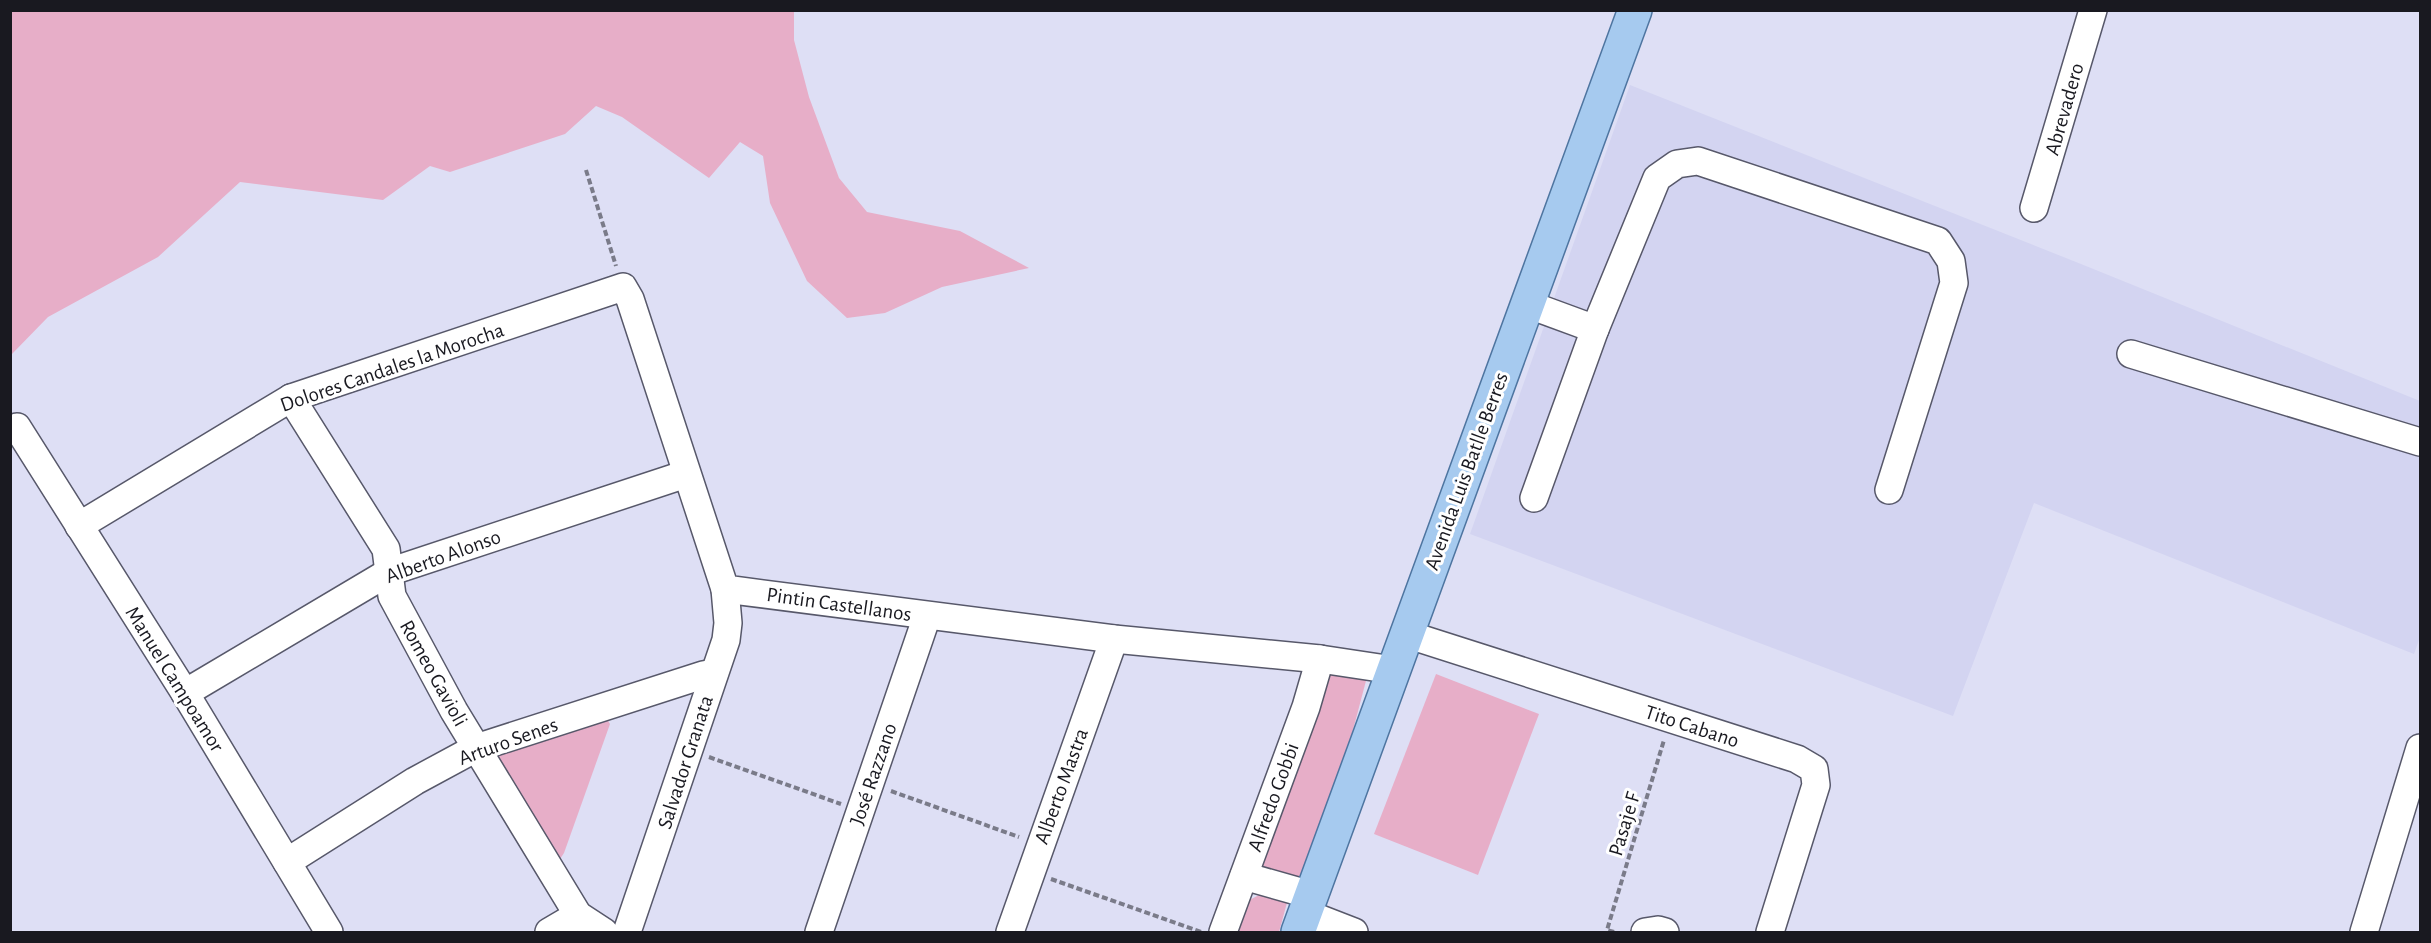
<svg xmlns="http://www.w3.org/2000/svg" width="2431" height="943" viewBox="0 0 2431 943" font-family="'Alegreya Sans',sans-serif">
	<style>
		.built { fill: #d3d4f1 }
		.green { fill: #e7aec8 }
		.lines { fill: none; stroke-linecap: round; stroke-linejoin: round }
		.minor-casing { stroke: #57586a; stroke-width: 30 }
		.major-casing { stroke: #4e75a0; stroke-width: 36 }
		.path { stroke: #7a7b89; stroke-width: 4; stroke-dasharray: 6 3; stroke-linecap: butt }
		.minor { stroke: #fff; stroke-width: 27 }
		.major { stroke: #a6caef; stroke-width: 33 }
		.labels { text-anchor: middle; stroke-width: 6; stroke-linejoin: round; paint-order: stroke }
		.street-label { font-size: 21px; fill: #191920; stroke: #fff }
	</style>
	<rect width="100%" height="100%" fill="#dedff5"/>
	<polygon class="built" points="1630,85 2081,264 2420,401 2420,637 2414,654 2034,503 1953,716 1470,534"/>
	<g class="green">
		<polygon points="11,10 794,11 794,40 809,97 839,178 867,212 960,231 1029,268 942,287 885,313 847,318 807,281 770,203 763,156 740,142 709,178 622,117 596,106 565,134 450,172 430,166 383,200 240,182 158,257 48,317 11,355"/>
		<path d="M1332,672L1367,677L1340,779L1300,877C1282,882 1270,873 1258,860L1324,675Z"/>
		<polygon points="1436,674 1539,714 1478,875 1374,834"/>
		<polygon points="607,719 610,724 564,853 560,859 494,755"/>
		<polygon points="1259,895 1283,895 1288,899 1279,932 1232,932 1242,904"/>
	</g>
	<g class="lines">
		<g class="minor-casing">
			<g id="minor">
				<polyline points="2034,208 2093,10"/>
				<polyline points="1527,304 1595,329"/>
				<polyline points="2131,354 2420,442"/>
				<polyline points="291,398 386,549 392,596 454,711 578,915 604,932"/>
				<polyline points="17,427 185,693 329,932"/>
				<polyline points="1534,498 1595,329 1657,178 1677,164 1698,161 1938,241 1951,261 1954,283 1889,490"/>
				<polyline points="79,526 291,398 623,287 630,299 725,589 1114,639 1320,659 1393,670"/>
				<polyline points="1406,634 1797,759 1814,769 1816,785 1770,932"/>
				<polyline points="185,693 389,572 686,474"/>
				<polyline points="287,862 415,781 476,748 703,675 714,673"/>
				<polyline points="1244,876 1311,895"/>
				<polyline points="1305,913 1354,932"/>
				<polyline points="549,932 578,915"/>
				<polyline points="627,932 726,640 728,623 725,589"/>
				<polyline points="819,932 927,616"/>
				<polyline points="1010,932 1114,639"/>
				<polyline points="1223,932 1306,707 1320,659"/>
				<polyline points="1645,932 1658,930 1665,932"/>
				<polyline points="2364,932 2420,748"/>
			</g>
		</g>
		<g class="major-casing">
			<polyline id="major" points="1298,932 1635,10"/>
		</g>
		<g class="path">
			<polyline points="586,170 616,266"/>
			<polyline points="709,757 841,804"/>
			<polyline points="891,791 1019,837"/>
			<polyline points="1051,879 1201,932"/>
			<polyline points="1614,932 1607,930 1664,740"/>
		</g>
		<use href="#minor" class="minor"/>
		<use href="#major" class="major"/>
	</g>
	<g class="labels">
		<g class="street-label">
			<text transform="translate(2064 109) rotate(-74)" y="7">Abrevadero</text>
			<text transform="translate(392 367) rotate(-19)" y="7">Dolores Candales la Morocha</text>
			<text transform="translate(1466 471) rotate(-70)" y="7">Avenida Luis Batlle Berres</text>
			<text transform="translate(443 556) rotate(-20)" y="7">Alberto Alonso</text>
			<text transform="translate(839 604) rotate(8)" y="7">Pintin Castellanos</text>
			<text transform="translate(434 673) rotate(61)" y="7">Romeo Gavioli</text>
			<text transform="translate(175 679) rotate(58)" y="7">Manuel Campoamor</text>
			<text transform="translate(1692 726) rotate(18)" y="7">Tito Cabano</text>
			<text transform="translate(508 741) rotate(-20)" y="7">Arturo Senes</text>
			<text transform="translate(685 762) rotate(-72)" y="7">Salvador Granata</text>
			<text transform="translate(873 774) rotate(-71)" y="7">José Razzano</text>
			<text transform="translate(1061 786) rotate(-70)" y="7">Alberto Mastra</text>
			<text transform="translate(1273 797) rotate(-70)" y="7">Alfredo Gobbi</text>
			<text transform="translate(1624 824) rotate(-73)" y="7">Pasaje F</text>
		</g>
	</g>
	<rect width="2431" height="943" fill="none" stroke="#191920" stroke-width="24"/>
</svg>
